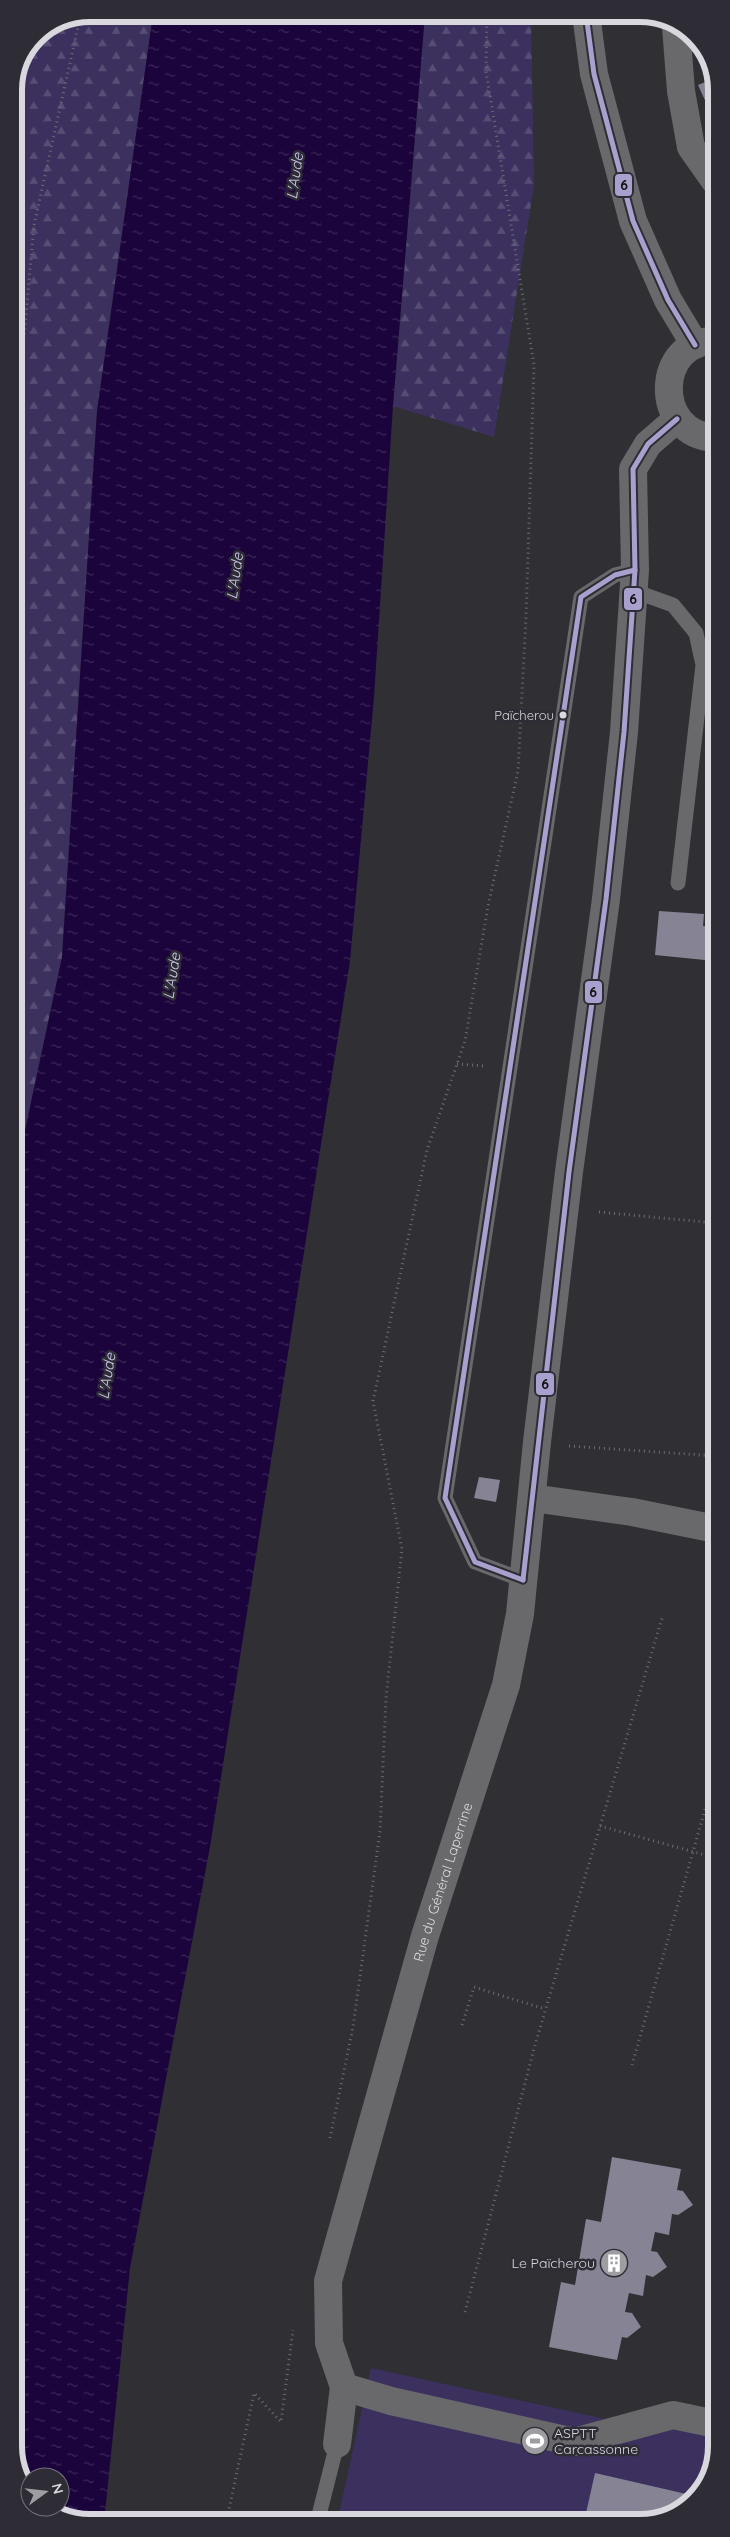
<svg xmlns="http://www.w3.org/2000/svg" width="730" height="2537" viewBox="0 0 730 2537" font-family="Quicksand,sans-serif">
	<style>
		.forest { fill: url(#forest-firs) }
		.pitch { fill: #3c315e }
		.water { fill: url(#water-ripples) }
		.building { fill: #868394 }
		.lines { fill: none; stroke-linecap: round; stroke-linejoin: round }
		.path { stroke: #6d6d70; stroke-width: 3; stroke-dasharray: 1 4; stroke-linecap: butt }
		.lane { stroke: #69696b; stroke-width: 15 }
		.street { stroke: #69696b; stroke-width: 28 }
		.bus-1-casing { stroke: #2e2d36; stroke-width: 9 }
		.bus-1 { stroke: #aaa0ce; stroke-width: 5 }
		.bus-dot { fill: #d8d8de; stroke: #2e2d36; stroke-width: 2 }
		.labels { text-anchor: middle; stroke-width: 5; stroke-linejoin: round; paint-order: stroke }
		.bus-label { font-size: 13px; fill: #d8d8de; stroke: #2e2d36; text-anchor: end }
		.street-label { font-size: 14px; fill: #d8d8de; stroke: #2e2d36 }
		.poi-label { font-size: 14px; fill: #d8d8de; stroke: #2e2d36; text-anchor: end }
		.water-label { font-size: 15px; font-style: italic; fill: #d0caf1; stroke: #2e2d36 }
		.rim { fill: none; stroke: #d8d8de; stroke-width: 6 }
		.line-badge { stroke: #2e2d36; stroke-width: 2 }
		.pale-badge-label { font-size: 14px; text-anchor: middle; font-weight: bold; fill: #111 }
	</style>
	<defs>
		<pattern id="forest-firs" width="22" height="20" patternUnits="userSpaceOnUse" patternTransform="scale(1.25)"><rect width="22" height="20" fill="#3c315e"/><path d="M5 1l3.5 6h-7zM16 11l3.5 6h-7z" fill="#574e75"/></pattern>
		<pattern id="water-ripples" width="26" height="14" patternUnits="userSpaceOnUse" patternTransform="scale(1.25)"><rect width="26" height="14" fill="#1b043c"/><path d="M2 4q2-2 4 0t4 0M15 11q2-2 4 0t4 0" fill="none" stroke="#3b2858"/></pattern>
	</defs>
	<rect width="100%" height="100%" fill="#2f2f34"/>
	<g class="forest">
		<polygon points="91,14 153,14 97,411 62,957 14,1182 14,91 37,36"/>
		<polygon points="425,14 531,14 534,185 494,437 393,406"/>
	</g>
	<polygon class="pitch" points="371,2368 619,2422 716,2436 716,2446 700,2493 654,2522 337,2522"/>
	<polygon class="water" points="153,14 425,14 393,406 374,697 350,961 210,1847 130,2268 104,2523 86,2523 47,2507 60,2507 60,2477 30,2477 30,2487 15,2461 14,1182 62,957 97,411"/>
	<g class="building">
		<polygon points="715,78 715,137 708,123 714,120 698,85"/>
		<polygon points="659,911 704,914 703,926 715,927 715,961 655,955"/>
		<polygon points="479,1477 500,1480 496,1502 474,1498"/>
		<polygon points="612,2157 681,2169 677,2190 683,2191 693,2205 678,2215 672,2214 669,2235 655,2232 651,2251 657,2252 667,2267 653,2277 646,2275 643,2296 629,2293 625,2312 632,2313 641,2327 627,2338 622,2337 617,2360 549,2347 561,2282 575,2285 586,2219 601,2222"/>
		<polygon points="595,2473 695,2496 654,2522 584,2522"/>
	</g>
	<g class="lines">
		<g class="path">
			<polyline points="14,449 34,225 80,18"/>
			<polyline points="457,1064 484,1066"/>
			<polyline points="599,1212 715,1223"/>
			<polyline points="569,1446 716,1456"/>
			<polyline points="711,1456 716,1400"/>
			<polyline points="600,1826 716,1858"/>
			<polyline points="462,2025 474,1987 545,2009"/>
			<polyline points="632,2065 716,1771"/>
			<polyline points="330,2138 353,2027 380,1831 386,1698 402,1549 373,1401 427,1150 465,1041 488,906 518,771 526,617 534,365 486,71 487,14"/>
			<polyline points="465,2312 535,2045 663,1615"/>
			<polyline points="226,2523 254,2393 281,2422 293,2330"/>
		</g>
		<g class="lane">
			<polyline points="634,591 673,605 696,633 703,665 678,883"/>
			<polyline points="523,1580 475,1562 445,1498 581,597 615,575 635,570"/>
			<polyline points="317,2523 337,2444"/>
		</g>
		<g class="street">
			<polyline points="586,14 594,74 633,221 668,300 695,345"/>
			<polyline points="676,27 681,91 691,147 715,181"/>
			<path d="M715,341C656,339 651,434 715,438"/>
			<polyline points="532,1498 632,1512 716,1529"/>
			<polyline points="344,2387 391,2401 574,2442 673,2415 716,2424"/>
			<path id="s1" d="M337,2444L344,2387L329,2343L328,2281L425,1936L506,1685L520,1614L537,1442L569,1172L606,899L624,732L635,570L633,469L648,444L677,419"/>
		</g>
		<g class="bus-1-casing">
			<g id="bus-1">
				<polyline points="586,14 594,74 633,221 668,300 695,345"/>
				<polyline points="523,1580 569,1172 606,899 624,732 635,570 633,469 648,444 677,419"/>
				<polyline points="523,1580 475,1562 445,1498 581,597 615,575 635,570"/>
			</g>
		</g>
		<use href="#bus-1" class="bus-1"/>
	</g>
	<defs>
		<g id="building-disc" transform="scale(1.4375)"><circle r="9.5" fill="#9d9da2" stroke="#2e2d36"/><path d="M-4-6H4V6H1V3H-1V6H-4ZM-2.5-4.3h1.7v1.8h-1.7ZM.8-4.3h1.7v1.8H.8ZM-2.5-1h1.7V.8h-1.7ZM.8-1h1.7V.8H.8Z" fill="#fff"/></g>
		<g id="stadium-disc" transform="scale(1.4375)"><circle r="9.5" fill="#9d9da2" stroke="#2e2d36"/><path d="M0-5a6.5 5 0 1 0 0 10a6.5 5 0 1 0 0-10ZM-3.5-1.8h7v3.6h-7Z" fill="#fff"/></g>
	</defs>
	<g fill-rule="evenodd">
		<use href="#building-disc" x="614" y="2263"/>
		<use href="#stadium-disc" x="535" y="2441"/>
	</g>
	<circle class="bus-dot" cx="563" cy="715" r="4.5"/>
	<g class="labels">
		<g class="bus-label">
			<text x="554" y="720">Païcherou</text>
		</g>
		<g class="street-label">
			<text dy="5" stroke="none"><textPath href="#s1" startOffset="581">Rue du Général Laperrine</textPath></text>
		</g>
		<g class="poi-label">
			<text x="595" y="2268">Le Païcherou</text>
			<text x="554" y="2438" text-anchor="start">ASPTT<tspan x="554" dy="16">Carcassonne</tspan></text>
		</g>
		<g class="water-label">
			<text transform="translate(295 176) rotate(-82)" y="5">L'Aude</text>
			<text transform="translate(235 576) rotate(-82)" y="5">L'Aude</text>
			<text transform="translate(172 976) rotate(-81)" y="5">L'Aude</text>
			<text transform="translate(107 1376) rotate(-81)" y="5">L'Aude</text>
		</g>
	</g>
	<path d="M0 0H730V2537H0ZM90 22H640A68 68 0 0 1 708 90V2446A68 68 0 0 1 640 2514H90A68 68 0 0 1 22 2446V90A68 68 0 0 1 90 22Z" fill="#2e2d36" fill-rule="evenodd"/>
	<path class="rim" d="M90 22H640A68 68 0 0 1 708 90V2446A68 68 0 0 1 640 2514H90A68 68 0 0 1 22 2446V90A68 68 0 0 1 90 22Z"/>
	<g class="line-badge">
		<rect x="614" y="173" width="19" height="24" rx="5" fill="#aaa0ce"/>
		<rect x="623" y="587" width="20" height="24" rx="5" fill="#aaa0ce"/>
		<rect x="584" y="980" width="19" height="24" rx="5" fill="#aaa0ce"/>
		<rect x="535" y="1372" width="20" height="24" rx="5" fill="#aaa0ce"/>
	</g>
	<g class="pale-badge-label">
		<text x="624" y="190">6</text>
		<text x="633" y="604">6</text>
		<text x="593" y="997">6</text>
		<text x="545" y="1389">6</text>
	</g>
	<g transform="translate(45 2492) rotate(75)"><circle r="24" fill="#2e2d36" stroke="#727179"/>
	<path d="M0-4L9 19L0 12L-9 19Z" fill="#9d9da2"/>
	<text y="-8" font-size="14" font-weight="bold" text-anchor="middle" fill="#d8d8de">N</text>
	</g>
</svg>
